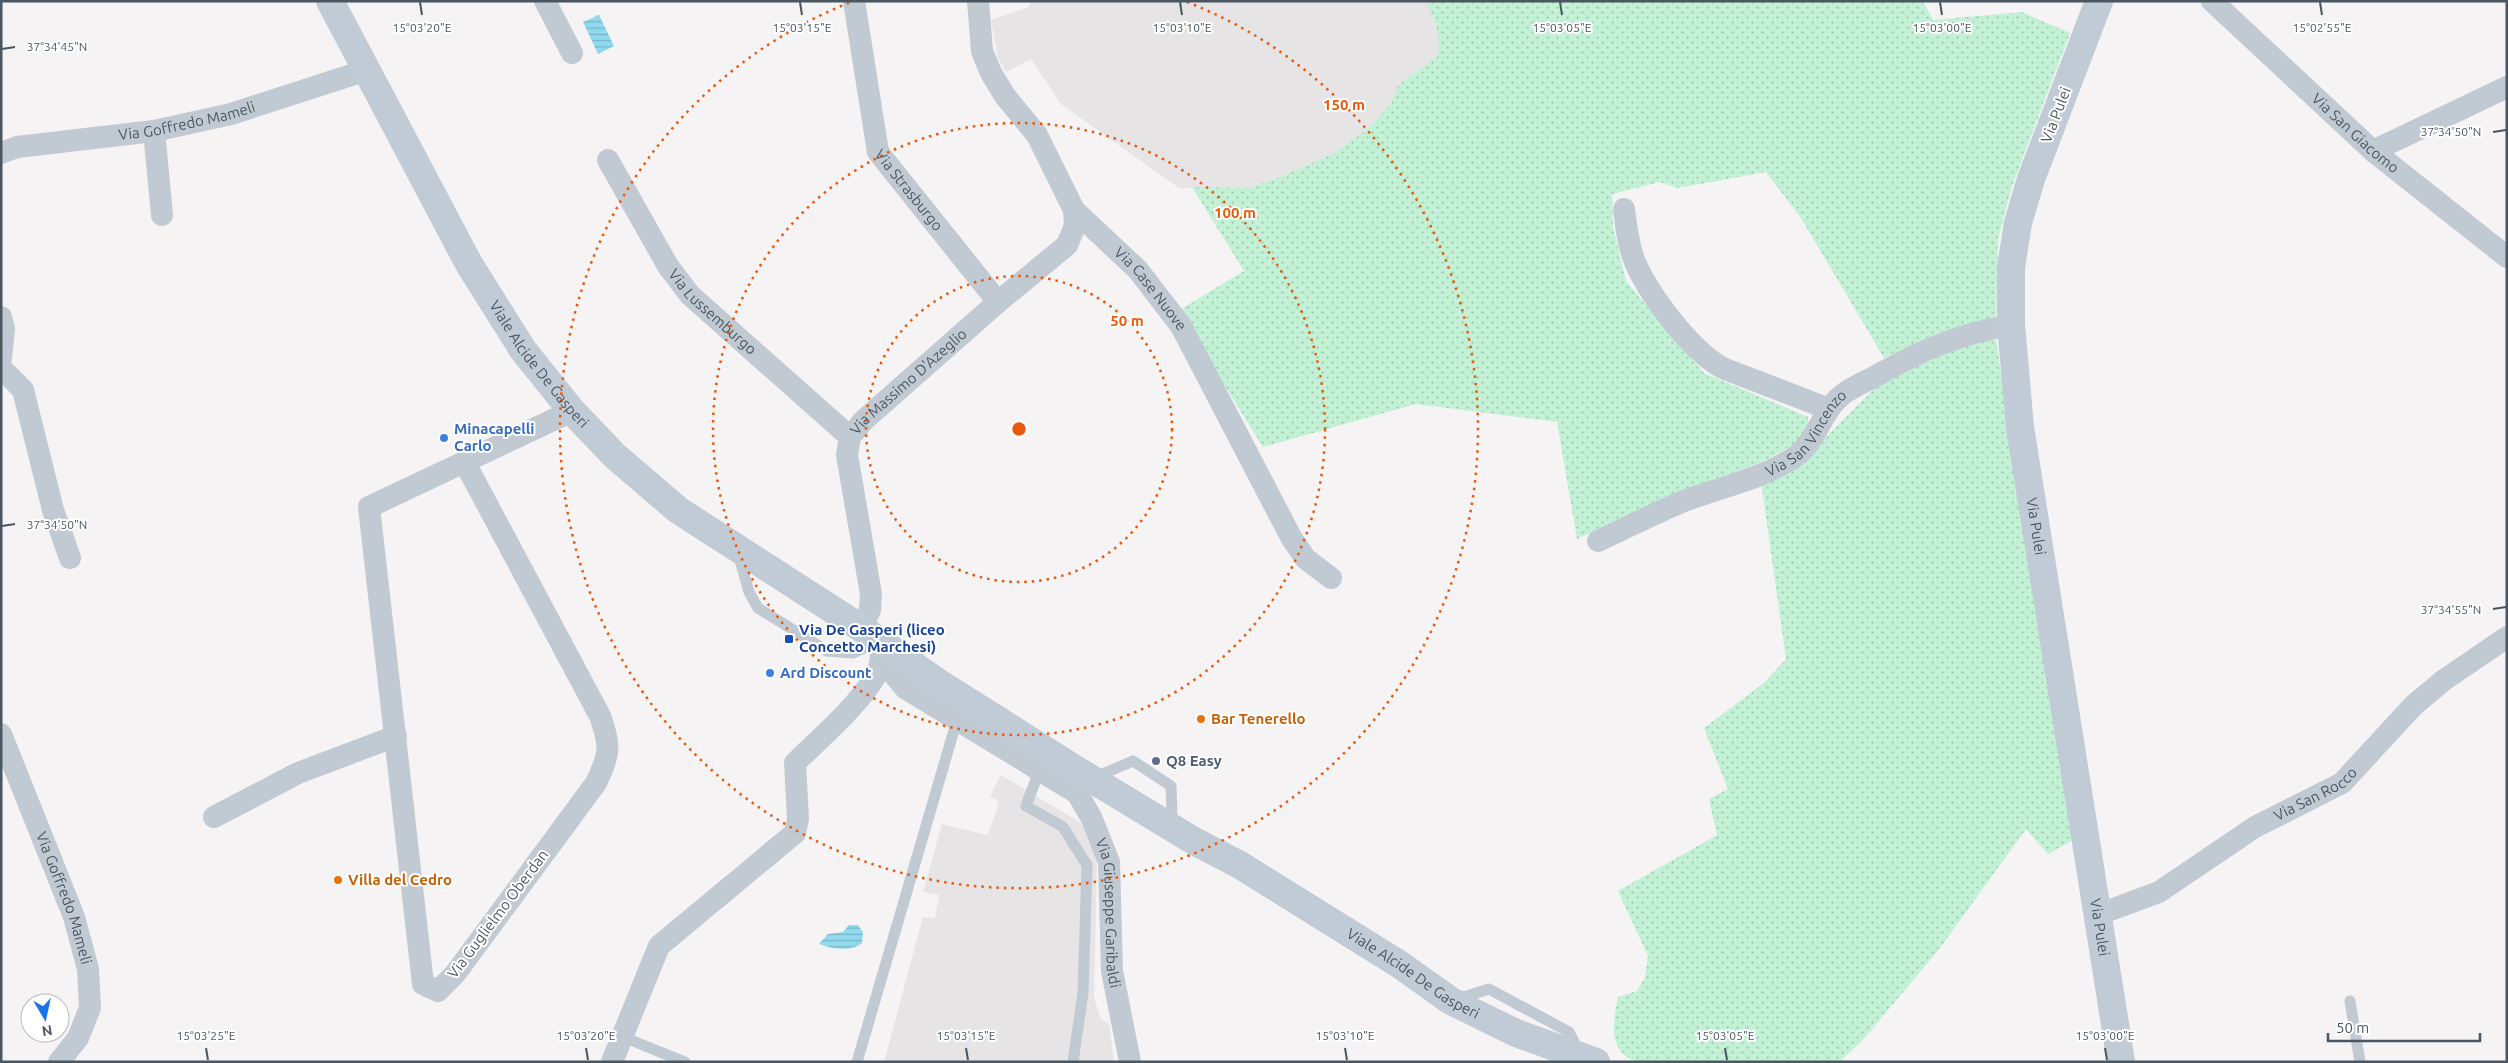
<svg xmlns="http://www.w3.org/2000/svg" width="2508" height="1063" viewBox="0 0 2508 1063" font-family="Ubuntu,sans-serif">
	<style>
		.education { fill: #e6e4e5 }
		.grass { fill: url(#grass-dots) }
		.water { fill: url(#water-rules) }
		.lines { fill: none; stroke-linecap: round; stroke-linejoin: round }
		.service { stroke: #c1cad2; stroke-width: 11 }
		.minor { stroke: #c1cad2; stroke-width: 22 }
		.secondary { stroke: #c1cbd6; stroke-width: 28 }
		.ticks { fill: none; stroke: #4a5661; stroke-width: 2 }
		.ring { fill: none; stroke: #e8590c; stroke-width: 2.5; stroke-dasharray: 2.5 5 }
		.shop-dot { fill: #3f7fe0; stroke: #fff; stroke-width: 2 }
		.transit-dot { fill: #1a4fb4; stroke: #fff; stroke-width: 2 }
		.food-dot { fill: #e8710a; stroke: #fff; stroke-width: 2 }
		.service-dot { fill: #5c6f8a; stroke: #fff; stroke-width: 2 }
		.labels { text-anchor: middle; stroke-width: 4; stroke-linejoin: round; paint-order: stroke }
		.street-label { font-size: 15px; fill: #4a5661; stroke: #fff }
		.shop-label { font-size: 15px; font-weight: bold; fill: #366cbe; stroke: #fff; text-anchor: start }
		.transit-label { font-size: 15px; font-weight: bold; fill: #164399; stroke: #fff; text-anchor: start }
		.food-label { font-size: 15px; font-weight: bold; fill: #c56008; stroke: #fff; text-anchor: start }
		.service-label { font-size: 15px; font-weight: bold; fill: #4e5e75; stroke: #fff; text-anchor: start }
		.ticks-label { font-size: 12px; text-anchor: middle; fill: #4a5661; stroke: #fff; stroke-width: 4; stroke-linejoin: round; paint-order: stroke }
		.centre { fill: #e8590c; stroke: #fff; stroke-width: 2.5 }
		.ring-label { font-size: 15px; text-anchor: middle; font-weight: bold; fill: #e8590c; stroke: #fff; stroke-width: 4; stroke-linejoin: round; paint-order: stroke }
	</style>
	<defs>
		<pattern id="grass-dots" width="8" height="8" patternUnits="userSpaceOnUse" patternTransform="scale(1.25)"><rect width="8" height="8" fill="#c3f1d5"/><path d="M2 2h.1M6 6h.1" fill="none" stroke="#a0c6b0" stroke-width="1.8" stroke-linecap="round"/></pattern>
		<pattern id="water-rules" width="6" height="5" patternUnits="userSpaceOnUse" patternTransform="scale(1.25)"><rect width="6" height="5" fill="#90daee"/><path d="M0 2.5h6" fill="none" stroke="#78b4c4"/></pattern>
	</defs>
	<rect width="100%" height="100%" fill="#f5f3f3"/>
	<g class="education">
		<polygon points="1031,1 1425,1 1436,19 1440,41 1437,57 1398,85 1391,104 1369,128 1334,153 1283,176 1248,188 1179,188 1061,104 1031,59 1006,72 998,58 991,20 1029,7"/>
		<polygon points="1001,775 1081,823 1097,860 1094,998 1101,1019 1109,1024 1114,1062 884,1062 923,917 935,918 939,895 923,892 942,824 988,835 999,802 990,796"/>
	</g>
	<g class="grass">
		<path d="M1425,1H1923L1933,20L2022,12L2070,33L2012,186L1998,239L1996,317L1940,333L1884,358L1801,218L1766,172L1678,188L1660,182L1612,194L1613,227L1626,281L1704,373L1808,417V432C1772,466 1725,473 1681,491C1646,505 1611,523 1577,539L1557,422L1416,404L1263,447L1178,311L1244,271L1192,187L1248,188L1283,176L1334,153L1369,128L1391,104L1398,85L1437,57C1442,35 1436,20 1425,1Z"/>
		<path d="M1980,338L1996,340L2073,840L2048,854L2026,829L1940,948L1862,1041L1839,1062H1638C1607,1053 1613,1023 1618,997L1637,991L1645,977L1648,956L1618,891L1717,835L1709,799L1728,789L1704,728L1764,683L1786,659L1761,481L1805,458L1879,384Z"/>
	</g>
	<g class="water">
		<polygon points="599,15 614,46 598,54 583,22"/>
		<path d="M849,925H858L863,932L862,943C851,952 832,949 819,944L828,934L843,932Z"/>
	</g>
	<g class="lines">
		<g class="service">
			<polyline points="738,553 749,592 758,608 827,651 853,653 878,642"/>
			<polyline points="1039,771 1026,806 1063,827 1087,865 1083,993 1073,1062"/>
			<polyline points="1105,773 1133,761 1171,786 1172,815"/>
			<polyline points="1457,999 1489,989 1569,1032 1579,1052"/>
			<polyline points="2350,1001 2360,1062"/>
			<polyline points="623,1037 685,1062"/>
			<polyline points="857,1062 957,720"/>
		</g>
		<g class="minor">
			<polyline points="545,1 572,53"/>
			<path id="s1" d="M854,1L878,152L998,302"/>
			<path id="s2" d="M978,1L982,51L991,73L1005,96L1037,135L1074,210L1138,270L1181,326L1292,539L1306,559L1331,578"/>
			<path id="s3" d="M2212,1L2373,151L2507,257"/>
			<polyline points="154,131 162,215"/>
			<polyline points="2373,151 2507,87"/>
			<path id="s4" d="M1,153L17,147L154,131L231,114L367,70"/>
			<path id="s5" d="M608,160L668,266L690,295L850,437"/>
			<path d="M1624,209C1626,226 1628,245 1635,262C1649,295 1693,354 1725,369L1829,409"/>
			<polyline points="1,317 4,329 1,358"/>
			<polyline points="1,368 23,390 53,510 70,558"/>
			<path d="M465,463L600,716C611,746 610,754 596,783L455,974L438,991L423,984L369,507L572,411"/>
			<path id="s6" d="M1598,541C1626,528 1655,513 1684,501C1721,487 1763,479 1796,456C1817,441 1821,412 1841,396C1850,388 1863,383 1874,377C1920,351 1958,334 2011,325"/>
			<path id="s7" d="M861,628L870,610L871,594L847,455L850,437L863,421L998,302L1067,245L1075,226L1074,210"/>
			<polyline points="881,659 905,688 1077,793"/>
			<path id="s8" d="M1,734L74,917L88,969L90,1008L78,1038L59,1062"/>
			<path id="s9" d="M1075,769L1077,793L1091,817L1109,862L1112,971L1130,1062"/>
			<polyline points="214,817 298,773 396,736"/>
			<path id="s10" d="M2097,915L2159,892L2255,827L2342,783L2414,705L2444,680L2507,637"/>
			<path d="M612,1062L659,946L795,833L798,819L795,763C820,738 859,705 876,675C882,665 881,653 880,641"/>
		</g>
		<g class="secondary">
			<path id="s11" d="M330,1L469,264L523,350L572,411L615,456L678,510L861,628L936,681L1075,769L1194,841L1240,865L1399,964L1451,1001L1516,1033L1596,1062"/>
			<path id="s12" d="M2099,1L2031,179L2018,223L2011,267V325L2020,427L2121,1062"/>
		</g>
	</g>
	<path class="ticks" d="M420,2L422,15M800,2L802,15M1180,2L1182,15M1560,2L1562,15M1940,2L1942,15M2320,2L2322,15M2,49L15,47M2493,132L2506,130M2,526L15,524M2493,609L2506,607M206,1048L208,1060M586,1048L588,1060M966,1048L968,1060M1345,1048L1347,1060M1725,1048L1727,1060M2105,1048L2107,1060"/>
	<g class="ring">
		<circle cx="1019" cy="429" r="153"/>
		<circle cx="1019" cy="429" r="306"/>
		<path d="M1187 2A459 459 0 1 1 851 2"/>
	</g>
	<g class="shop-dot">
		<circle cx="444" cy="438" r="5"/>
		<circle cx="770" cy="673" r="5"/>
	</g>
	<rect class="transit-dot" x="784" y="634" width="10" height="10" rx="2.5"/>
	<g class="food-dot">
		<circle cx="1201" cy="719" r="5"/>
		<circle cx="338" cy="880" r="5"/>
	</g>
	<circle class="service-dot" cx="1156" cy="761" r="5"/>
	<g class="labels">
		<g class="street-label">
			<text transform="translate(2056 115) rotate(-69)" y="5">Via Pulei</text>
			<text dy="5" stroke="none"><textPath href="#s4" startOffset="189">Via Goffredo Mameli</textPath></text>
			<text dy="5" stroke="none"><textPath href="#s3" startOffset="195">Via San Giacomo</textPath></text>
			<text dy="5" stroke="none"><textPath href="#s1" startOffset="202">Via Strasburgo</textPath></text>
			<text dy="5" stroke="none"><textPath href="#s2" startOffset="345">Via Case Nuove</textPath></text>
			<text dy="5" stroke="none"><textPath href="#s5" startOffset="186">Via Lussemburgo</textPath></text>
			<text dy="5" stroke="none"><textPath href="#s11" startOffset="420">Viale Alcide De Gasperi</textPath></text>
			<text dy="5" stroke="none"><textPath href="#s7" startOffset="276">Via Massimo D'Azeglio</textPath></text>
			<text dy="5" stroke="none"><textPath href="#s6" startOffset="239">Via San Vincenzo</textPath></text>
			<text dy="5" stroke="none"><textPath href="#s12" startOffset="542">Via Pulei</textPath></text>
			<text dy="5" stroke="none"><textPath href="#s10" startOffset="251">Via San Rocco</textPath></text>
			<text dy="5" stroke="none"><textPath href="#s8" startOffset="176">Via Goffredo Mameli</textPath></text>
			<text transform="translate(498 914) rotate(-53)" y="5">Via Guglielmo Oberdan</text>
			<text dy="5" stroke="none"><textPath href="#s9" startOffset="151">Via Giuseppe Garibaldi</textPath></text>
			<text dy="5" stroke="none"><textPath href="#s12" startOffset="948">Via Pulei</textPath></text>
			<text dy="5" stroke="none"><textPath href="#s11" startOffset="1492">Viale Alcide De Gasperi</textPath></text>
		</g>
		<g class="shop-label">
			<text x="454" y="434">Minacapelli<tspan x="454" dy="17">Carlo</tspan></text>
			<text x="780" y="678">Ard Discount</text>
		</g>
		<g class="transit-label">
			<text x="799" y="635">Via De Gasperi (liceo<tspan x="799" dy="17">Concetto Marchesi)</tspan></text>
		</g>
		<g class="food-label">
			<text x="1211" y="724">Bar Tenerello</text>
			<text x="348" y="885">Villa del Cedro</text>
		</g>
		<g class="service-label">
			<text x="1166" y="766">Q8 Easy</text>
		</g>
	</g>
	<g class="ticks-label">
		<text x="422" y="32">15°03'20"E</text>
		<text x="802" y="32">15°03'15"E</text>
		<text x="1182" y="32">15°03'10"E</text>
		<text x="1562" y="32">15°03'05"E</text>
		<text x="1942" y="32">15°03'00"E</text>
		<text x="2322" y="32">15°02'55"E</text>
		<text x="57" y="51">37°34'45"N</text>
		<text x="2451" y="136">37°34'50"N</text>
		<text x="57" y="529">37°34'50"N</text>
		<text x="2451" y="614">37°34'55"N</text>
		<text x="206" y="1040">15°03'25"E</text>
		<text x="586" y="1040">15°03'20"E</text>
		<text x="966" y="1040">15°03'15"E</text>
		<text x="1345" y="1040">15°03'10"E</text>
		<text x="1725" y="1040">15°03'05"E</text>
		<text x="2105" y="1040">15°03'00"E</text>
	</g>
	<circle cx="1019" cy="429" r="8" class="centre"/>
	<g class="ring-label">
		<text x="1344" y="110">150 m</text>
		<text x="1235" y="218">100 m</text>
		<text x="1127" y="326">50 m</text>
	</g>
	<rect width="2508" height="1063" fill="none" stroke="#4a5661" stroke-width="5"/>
	<g transform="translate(45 1018) rotate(171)"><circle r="24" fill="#ffffff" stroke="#b7bbc0"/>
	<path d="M0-4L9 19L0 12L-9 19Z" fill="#1a73e8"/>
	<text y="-8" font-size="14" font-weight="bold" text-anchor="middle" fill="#4a5661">N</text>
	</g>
	<path d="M2328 1033v8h152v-8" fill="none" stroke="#4a5661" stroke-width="2.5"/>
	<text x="2336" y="1033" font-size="15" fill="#4a5661" stroke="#ffffff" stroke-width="4" paint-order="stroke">50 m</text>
</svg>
